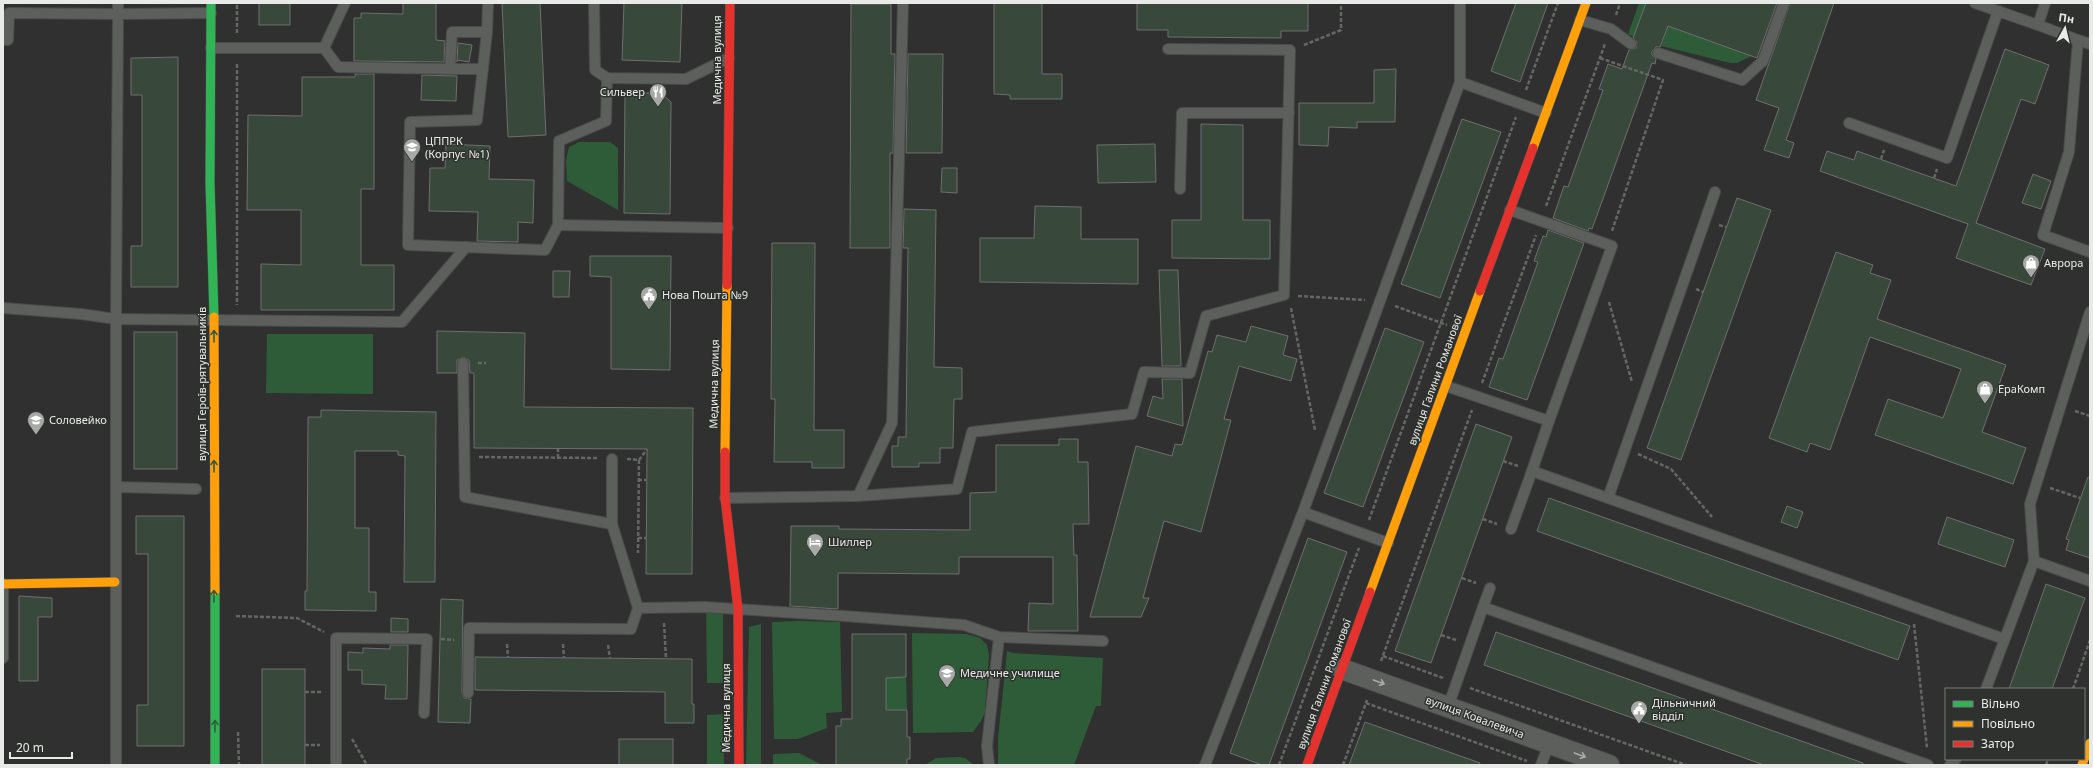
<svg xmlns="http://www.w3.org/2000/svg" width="2093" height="768" viewBox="0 0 2093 768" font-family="'Noto Sans',sans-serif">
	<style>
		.green { fill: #2e5c38 }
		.building { fill: #38493c; stroke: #6e6f6e }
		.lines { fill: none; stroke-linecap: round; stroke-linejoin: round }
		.lane-casing { stroke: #4a4b4a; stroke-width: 12 }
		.street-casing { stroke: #4a4b4a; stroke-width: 22 }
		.fast-casing { stroke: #4a4b4a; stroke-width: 10 }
		.slow-casing { stroke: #4a4b4a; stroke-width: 10 }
		.jam-casing { stroke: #4a4b4a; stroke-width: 10 }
		.path { stroke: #656765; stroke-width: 2.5; stroke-dasharray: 4 2; stroke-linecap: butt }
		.lane { stroke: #5d5f5d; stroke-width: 10 }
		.street { stroke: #5d5f5d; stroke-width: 20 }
		.fast { stroke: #30b455; stroke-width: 9 }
		.slow { stroke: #ff9f0a; stroke-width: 9 }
		.jam { stroke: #e5322d; stroke-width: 9 }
		.oneway { stroke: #2f5f3c }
		.oneway2 { stroke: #a9aba9 }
		.labels { text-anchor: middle; stroke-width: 3; stroke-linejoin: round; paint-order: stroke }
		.street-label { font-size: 11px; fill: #e8eae8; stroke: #2e312e }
		.poi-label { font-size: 11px; fill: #e8eae8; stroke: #2e312e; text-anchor: start }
	</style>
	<rect width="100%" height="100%" fill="#2f302f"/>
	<g class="green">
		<polygon points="1639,3 1646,3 1634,37 1628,34"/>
		<polygon points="1668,26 1752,56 1737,63 1730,63 1661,46"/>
		<polygon points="579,142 610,142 618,148 618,210 567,181 566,160 569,147"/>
		<polygon points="267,334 373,334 373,394 266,393"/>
		<polygon points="706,605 723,612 723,683 707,683"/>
		<polygon points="797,621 840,622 842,712 826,713 827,728 798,739 774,739 772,622"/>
		<polygon points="761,624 761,765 746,765 749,627"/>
		<polygon points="912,633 967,634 980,638 987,645 989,655 985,712 981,721 973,732 913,733"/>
		<polygon points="1007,651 1013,653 1103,658 1101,706 1096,706 1074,765 998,765 998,739"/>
		<polygon points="906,677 907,710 886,710 886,678"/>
		<polygon points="723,714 724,765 707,765 707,715"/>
		<polygon points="799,753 822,765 773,765 773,754"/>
		<polygon points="959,757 965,758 974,765 925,765 936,758"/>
	</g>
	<g class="building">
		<rect x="259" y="3" width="31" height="22"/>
		<polygon points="403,3 436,3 436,40 445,41 444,62 354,61 354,18 361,18 361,13 403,14"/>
		<polygon points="502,3 540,3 546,135 508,137"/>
		<polygon points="624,3 682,3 680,62 622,60"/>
		<polygon points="994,3 1042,3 1042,74 1062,74 1062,99 1010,99 1010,95 994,94"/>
		<polygon points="1137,3 1308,3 1308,31 1281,31 1281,38 1168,37 1168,30 1137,30"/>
		<polygon points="1516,3 1548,3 1520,82 1491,71"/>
		<polygon points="1646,3 1777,3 1757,58 1668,26 1660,47 1656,47 1652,51 1652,55 1656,59 1655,64 1652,63 1592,229 1589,228 1588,231 1553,218 1564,186 1568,187 1603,90 1599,89 1608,64 1622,69 1629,50 1636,48 1637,42 1633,38"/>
		<polygon points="1790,3 1834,3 1786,140 1794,143 1789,158 1764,150 1779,108 1756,100"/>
		<polygon points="851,4 891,4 891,54 895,54 893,153 890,153 890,248 850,248"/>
		<polygon points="458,43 472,45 469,62 457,60 457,62"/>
		<polygon points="2005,49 2049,65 2035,104 2021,99 1976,223 2045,249 2031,285 1956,258 1968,224 1820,171 1827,151 1854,160 1857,151 1956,186"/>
		<polygon points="908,54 943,54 942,153 906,153"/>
		<polygon points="178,57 178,287 131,287 131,246 142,246 142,95 131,95 131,58"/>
		<polygon points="1396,69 1395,122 1357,122 1357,128 1329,127 1328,146 1299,145 1299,103 1374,103 1374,70"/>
		<polygon points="355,74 374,74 374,189 361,189 361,265 394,265 394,310 261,310 261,264 301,265 301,210 247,210 248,115 302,116 302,77 355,77"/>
		<polygon points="422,75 457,76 456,101 421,100"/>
		<polygon points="625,93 661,93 671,102 670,214 624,213"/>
		<polygon points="1462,119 1501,132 1440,298 1401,284"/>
		<polygon points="1201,124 1243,125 1243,220 1270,220 1270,259 1172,258 1172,220 1201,220"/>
		<polygon points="446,144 490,146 489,179 534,180 533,223 518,222 518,242 477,241 478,212 429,211 430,168 445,168"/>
		<polygon points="1155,144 1156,182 1098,183 1097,145"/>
		<polygon points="942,168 957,168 957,193 941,192"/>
		<polygon points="2033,174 2051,181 2041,209 2022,203"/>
		<polygon points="1737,198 1771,210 1681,460 1647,448"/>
		<polygon points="1035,206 1081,207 1081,239 1138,239 1138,284 980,282 980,238 1034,238"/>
		<polygon points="904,209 936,210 934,367 962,368 962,399 954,399 953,448 940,448 940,463 919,463 919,467 892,467 892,446 898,446 898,437 906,437 908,248 903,248"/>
		<polygon points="1548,230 1584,243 1527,400 1489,387 1499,358 1503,359 1538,262 1534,261 1543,236 1546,237"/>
		<polygon points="772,243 815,243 814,430 844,430 844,468 812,468 812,462 774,462 775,399 771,399"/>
		<polygon points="1836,252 1873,265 1870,273 1891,280 1877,319 2006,365 1982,432 2026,448 2013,484 1875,435 1888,399 1943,418 1961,369 1870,337 1830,450 1810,443 1807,452 1769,438"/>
		<polygon points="590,256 671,256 670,370 611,369 611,277 590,276"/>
		<polygon points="1159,270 1178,270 1181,366 1162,366"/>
		<polygon points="553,271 570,271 569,297 553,297"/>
		<polygon points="1251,326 1288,336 1283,355 1297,359 1291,381 1239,366 1224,419 1231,420 1201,532 1164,521 1143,598 1149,598 1141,617 1090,617 1136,446 1172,456 1175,444 1182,445 1208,351 1212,352 1217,335 1246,342"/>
		<polygon points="1385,328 1424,342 1363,507 1324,493"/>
		<polygon points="437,331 525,333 524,407 693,408 692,574 646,574 647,449 474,448 474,373 470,373 469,360 463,357 457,360 457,373 437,373"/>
		<rect x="134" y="332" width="43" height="137"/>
		<polygon points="1162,379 1182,379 1183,426 1147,416 1153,396 1163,399"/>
		<polygon points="321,410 436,412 435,582 404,582 405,456 398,455 398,451 355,451 355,528 369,528 369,592 376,592 376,611 305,610 305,591 307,591 308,417 321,417"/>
		<polygon points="1476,424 1512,437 1431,663 1395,651"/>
		<polygon points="1059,439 1078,439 1078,462 1088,462 1089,524 1073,524 1074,555 1077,555 1078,631 1028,631 1029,603 1053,604 1053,557 959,557 959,574 838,573 838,609 790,606 791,526 839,526 839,529 970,530 970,493 996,492 996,445 1059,445"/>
		<polygon points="2088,477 2090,478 2090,558 2066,550 2069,540 2066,539"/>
		<polygon points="1549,498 1910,626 1898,660 1537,531"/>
		<polygon points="1787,506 1803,512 1797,528 1781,522"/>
		<polygon points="136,516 184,516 184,746 137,746 137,705 148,705 148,554 136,554"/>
		<polygon points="1947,517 2014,540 2005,567 1938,544"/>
		<polygon points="1308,538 1347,552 1269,765 1262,765 1230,753"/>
		<polygon points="2046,584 2085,598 2052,689 2009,689"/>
		<polygon points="19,596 52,598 52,617 38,617 38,681 19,681"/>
		<polygon points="441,599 463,600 462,693 464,698 471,699 470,723 438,722"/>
		<polygon points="391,618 408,619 408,632 391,632"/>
		<polygon points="1496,632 1863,763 1863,765 1764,765 1484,665"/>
		<polygon points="852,634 906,634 906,677 886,678 886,710 907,710 907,737 910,737 910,759 907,759 907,765 836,765 836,726 841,726 841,719 852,719"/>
		<polygon points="390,645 408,645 407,699 385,699 386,685 362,684 362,670 348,670 348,652 363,653 363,648 390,649"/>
		<polygon points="475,657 692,659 692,704 694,704 694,723 665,723 665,692 475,690"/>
		<rect x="262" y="669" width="43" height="96"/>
		<polygon points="1365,722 1480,763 1479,765 1349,765"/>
		<rect x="619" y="739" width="54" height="26"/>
	</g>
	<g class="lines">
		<g class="lane-casing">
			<g id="lane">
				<polyline points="488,3 487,32 477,120 410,122 408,245 545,250 558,225 728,228"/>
				<polyline points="594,3 595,70 607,78 686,79 729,58"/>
				<polyline points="1460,3 1460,82 1546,113"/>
				<polyline points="1975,3 2038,25"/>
				<polyline points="2045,3 2038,25 2078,40 2069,152 2043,235 2090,252"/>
				<polyline points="1580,20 1611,29 1631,44"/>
				<polyline points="3,40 8,40 9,13 118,14 118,3"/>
				<polyline points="2078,40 2090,44"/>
				<polyline points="211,48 324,48 345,3"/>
				<polyline points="324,48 338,67 450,69 452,32 487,32"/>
				<polyline points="1658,53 1742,80 1763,61 1784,3"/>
				<polyline points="450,69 483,69"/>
				<polyline points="1849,123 1947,158 1998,11"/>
				<polyline points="1180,189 1182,113 1289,113"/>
				<polyline points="1510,210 1612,246 1549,421"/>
				<polyline points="558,225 559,141 606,121 607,78"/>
				<polyline points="3,308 81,314 116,319 118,14 211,13"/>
				<polyline points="463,363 465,497 612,524 638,608 705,607 844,616 964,625 999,637 1103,641"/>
				<polyline points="1446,386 1549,421 1532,471 2004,639"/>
				<polyline points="116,487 116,319 402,322 466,247"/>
				<polyline points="858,496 892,423 903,3"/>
				<polyline points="725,498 858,496 957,489 972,432 1132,414 1144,372 1190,373 1206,316 1284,295 1290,50 1168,49"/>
				<polyline points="1608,498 1715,192"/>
				<polyline points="1303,512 1388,543"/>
				<polyline points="612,524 612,459"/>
				<polyline points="1511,529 1532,471"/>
				<polyline points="2034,561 2090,581"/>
				<polyline points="1483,607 1490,588"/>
				<polyline points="3,658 3,584"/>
				<polyline points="1986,689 2034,561 2030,504 2090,312"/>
				<polyline points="468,693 469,628 631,629 638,608"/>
				<polyline points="1448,707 1483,607 1928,765"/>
				<polyline points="116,765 116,487 196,489"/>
				<polyline points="336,765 336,638 427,639 424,713"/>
				<polyline points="989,765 987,746 999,637"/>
				<polyline points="1205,765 1303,512 1460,82"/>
				<polyline points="1541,765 1549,744"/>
				<polyline points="1950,765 1956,759"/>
			</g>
		</g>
		<g class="street-casing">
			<polyline id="street" points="1342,669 1609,765"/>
		</g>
		<g class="fast-casing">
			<g id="fast">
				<polyline points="211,3 210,183 214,317"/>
				<polyline points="215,591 215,765"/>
			</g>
		</g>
		<g class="slow-casing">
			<g id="slow">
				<polyline points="1533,148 1586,3"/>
				<polyline points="214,317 215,591"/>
				<polyline points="725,452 727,285"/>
				<polyline points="3,584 115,582"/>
				<polyline points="1370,592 1480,291"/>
				<polyline points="2082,765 2090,743"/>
			</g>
		</g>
		<g class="jam-casing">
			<g id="jam">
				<polyline points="727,285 730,3"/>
				<polyline points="1480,291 1533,148"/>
				<polyline points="725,452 725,498 738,609 739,765"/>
				<polyline points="1307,765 1370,592"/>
			</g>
		</g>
		<g class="path">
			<polyline points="1616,15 1620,3"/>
			<polyline points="237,33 237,3"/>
			<polyline points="1304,45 1341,30 1341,3"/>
			<polyline points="1600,58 1663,80 1612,231"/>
			<polyline points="237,64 237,305"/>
			<polyline points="1526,90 1558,3"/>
			<polyline points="1881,159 1884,150"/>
			<polyline points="1934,178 1937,169"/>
			<polyline points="1546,206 1605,44"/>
			<polyline points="1719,225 1726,227"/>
			<polyline points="1696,289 1703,292"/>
			<polyline points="1298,296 1365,300"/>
			<polyline points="1609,302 1632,382"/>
			<polyline points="1395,306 1447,325"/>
			<polyline points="1291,308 1315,430"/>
			<polyline points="478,363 486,363"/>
			<polyline points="1482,383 1536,235"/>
			<polyline points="2075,411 2090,416"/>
			<polyline points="1638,454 1671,469 1712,517"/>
			<polyline points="479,457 598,458"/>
			<polyline points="558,458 558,449"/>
			<polyline points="627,459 639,460 638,553"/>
			<polyline points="639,460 647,449"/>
			<polyline points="1503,461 1518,466"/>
			<polyline points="638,480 646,480"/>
			<polyline points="2050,488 2080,498"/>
			<polyline points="1483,519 1497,524"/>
			<polyline points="1369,520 1516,117"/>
			<polyline points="638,538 646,538"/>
			<polyline points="1462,578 1476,583"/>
			<polyline points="236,616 297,618 324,632"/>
			<polyline points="664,623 666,659"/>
			<polyline points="1914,624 1927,748"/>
			<polyline points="1441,635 1456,640"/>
			<polyline points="441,639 454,640"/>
			<polyline points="507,644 508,657"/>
			<polyline points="563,644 564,658"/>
			<polyline points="608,645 610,658"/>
			<polyline points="1383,656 1443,678"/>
			<polyline points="1381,661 1472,410"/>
			<polyline points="1470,688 1686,765"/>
			<polyline points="2073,689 2090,640"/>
			<polyline points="305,692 321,692"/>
			<polyline points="1366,703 1527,761"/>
			<polyline points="238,732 239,765"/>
			<polyline points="352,739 367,765"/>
			<polyline points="305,745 320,745"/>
			<polyline points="1279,765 1359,548"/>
			<polyline points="1343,765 1367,700"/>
			<polyline points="2046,765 2048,759"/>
		</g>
		<use href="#lane" class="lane"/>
		<use href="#street" class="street"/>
		<use href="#fast" class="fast"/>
		<use href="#slow" class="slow"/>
		<use href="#jam" class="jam"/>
	</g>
	<defs><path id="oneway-shaft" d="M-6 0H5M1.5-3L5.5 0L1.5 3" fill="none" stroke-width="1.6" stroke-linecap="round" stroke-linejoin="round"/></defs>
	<g class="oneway">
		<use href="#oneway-shaft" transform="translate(214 336) rotate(-90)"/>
		<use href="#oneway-shaft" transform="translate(214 466) rotate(-90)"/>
		<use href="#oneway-shaft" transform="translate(214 596) rotate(-90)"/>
		<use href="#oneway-shaft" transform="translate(215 726) rotate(-90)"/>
	</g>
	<g class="oneway2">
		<use href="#oneway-shaft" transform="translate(1379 682) rotate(20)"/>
		<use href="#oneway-shaft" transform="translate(1580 755) rotate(20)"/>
	</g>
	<defs>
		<g id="restaurant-pin" transform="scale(0.9)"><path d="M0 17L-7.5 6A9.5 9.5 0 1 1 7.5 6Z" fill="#a7a9a7" stroke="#2e312e"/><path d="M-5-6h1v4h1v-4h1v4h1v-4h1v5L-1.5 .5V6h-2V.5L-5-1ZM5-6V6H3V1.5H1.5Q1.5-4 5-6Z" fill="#fff"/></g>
		<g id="university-pin" transform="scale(0.9)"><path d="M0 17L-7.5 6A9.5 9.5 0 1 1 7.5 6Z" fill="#a7a9a7" stroke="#2e312e"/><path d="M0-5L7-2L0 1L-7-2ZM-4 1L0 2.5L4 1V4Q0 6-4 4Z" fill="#fff"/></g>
		<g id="shop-pin" transform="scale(0.9)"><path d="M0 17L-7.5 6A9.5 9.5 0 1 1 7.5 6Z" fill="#a7a9a7" stroke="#2e312e"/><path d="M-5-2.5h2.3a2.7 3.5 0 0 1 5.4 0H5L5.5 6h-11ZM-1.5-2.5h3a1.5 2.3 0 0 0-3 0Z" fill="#fff"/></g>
		<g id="civic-pin" transform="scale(0.9)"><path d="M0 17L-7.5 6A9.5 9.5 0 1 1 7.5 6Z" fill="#a7a9a7" stroke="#2e312e"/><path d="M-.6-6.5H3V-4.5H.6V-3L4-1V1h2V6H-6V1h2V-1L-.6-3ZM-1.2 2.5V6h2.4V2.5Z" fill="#fff"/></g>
		<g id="school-pin" transform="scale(0.9)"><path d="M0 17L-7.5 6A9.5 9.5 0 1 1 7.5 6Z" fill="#a7a9a7" stroke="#2e312e"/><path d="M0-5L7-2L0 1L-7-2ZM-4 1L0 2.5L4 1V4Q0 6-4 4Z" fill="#fff"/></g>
		<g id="hotel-pin" transform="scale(0.9)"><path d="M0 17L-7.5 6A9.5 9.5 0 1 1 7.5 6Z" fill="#a7a9a7" stroke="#2e312e"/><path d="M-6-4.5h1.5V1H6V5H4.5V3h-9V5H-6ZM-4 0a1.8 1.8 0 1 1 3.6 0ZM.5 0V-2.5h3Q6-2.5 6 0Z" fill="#fff"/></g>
	</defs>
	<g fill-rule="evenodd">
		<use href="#restaurant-pin" x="658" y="92"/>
		<use href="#university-pin" x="412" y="147"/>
		<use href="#shop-pin" x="2031" y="263"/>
		<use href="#civic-pin" x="649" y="295"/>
		<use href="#shop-pin" x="1985" y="389"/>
		<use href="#school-pin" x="36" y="420"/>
		<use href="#hotel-pin" x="815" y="542"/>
		<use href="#university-pin" x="947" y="673"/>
		<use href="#civic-pin" x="1639" y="709"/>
	</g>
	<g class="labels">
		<g class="street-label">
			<text transform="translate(717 60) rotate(-90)" y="4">Медична вулиця</text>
			<text transform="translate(1435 380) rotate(-70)" y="4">вулиця Галини Романової</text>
			<text transform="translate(202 384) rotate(-90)" y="4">вулиця Героїв-рятувальників</text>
			<text transform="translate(714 384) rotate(-89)" y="4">Медична вулиця</text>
			<text transform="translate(1324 684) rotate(-70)" y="4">вулиця Галини Романової</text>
			<text transform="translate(726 708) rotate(-90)" y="4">Медична вулиця</text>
			<text transform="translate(1475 717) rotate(20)" y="4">вулиця Ковалевича</text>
		</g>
		<g class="poi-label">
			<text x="645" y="96" text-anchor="end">Сильвер</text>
			<text x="425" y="145">ЦППРК<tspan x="425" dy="13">(Корпус №1)</tspan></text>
			<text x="2044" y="267">Аврора</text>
			<text x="662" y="299">Нова Пошта №9</text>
			<text x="1998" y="393">ЕраКомп</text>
			<text x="49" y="424">Соловейко</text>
			<text x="828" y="546">Шиллер</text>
			<text x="960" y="677">Медичне училище</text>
			<text x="1652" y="707">Дільничний<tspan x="1652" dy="13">відділ</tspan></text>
		</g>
	</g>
	<rect width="2093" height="768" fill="none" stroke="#e8eae8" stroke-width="8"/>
	<rect x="1945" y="688" width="140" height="72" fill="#2e312e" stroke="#787b78"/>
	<rect x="1953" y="701" width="20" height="6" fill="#30b455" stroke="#787b78"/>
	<text x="1981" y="708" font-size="12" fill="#e8eae8">Вільно</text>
	<rect x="1953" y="721" width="20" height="6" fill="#ff9f0a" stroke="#787b78"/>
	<text x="1981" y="728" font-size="12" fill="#e8eae8">Повільно</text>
	<rect x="1953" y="741" width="20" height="6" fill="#e5322d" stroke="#787b78"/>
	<text x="1981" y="748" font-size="12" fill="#e8eae8">Затор</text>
	<g transform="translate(2065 28) rotate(8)" stroke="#2e312e" stroke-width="3" paint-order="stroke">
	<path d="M0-3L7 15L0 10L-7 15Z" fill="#e8eae8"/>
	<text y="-6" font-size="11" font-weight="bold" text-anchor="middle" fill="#e8eae8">Пн</text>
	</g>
	<path d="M10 752v6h62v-6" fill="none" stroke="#e8eae8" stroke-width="2"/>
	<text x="16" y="752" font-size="12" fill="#e8eae8" stroke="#2e312e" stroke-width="3" paint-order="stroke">20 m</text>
</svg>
